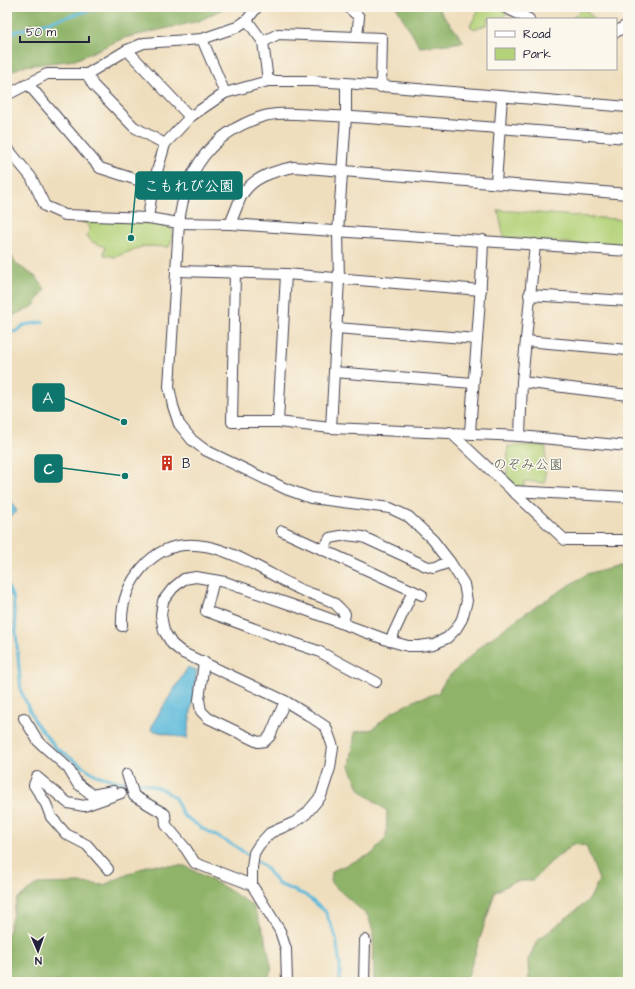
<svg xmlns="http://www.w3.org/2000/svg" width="635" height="989" viewBox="0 0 635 989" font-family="'Architects Daughter','Klee One',sans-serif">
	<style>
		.green { fill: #b4d279; stroke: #6b7a5a }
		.forest { fill: #8fb469; stroke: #586b52 }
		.water { fill: #5cb9da; stroke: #3f6e8a }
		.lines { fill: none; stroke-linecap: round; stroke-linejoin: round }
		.stream { stroke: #5cb9da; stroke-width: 3 }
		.minor-casing { stroke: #413e4e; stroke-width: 12 }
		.minor { stroke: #fff; stroke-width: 10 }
		.labels { text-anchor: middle; stroke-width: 3; stroke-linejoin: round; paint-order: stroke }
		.poi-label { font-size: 14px; font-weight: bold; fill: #22223b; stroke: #fbf7ec; text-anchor: start }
		.park-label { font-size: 14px; fill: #4e574e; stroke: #fbf7ec }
		.leader { fill: none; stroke: #0f766e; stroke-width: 1.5 }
		.callout-dot { fill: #0f766e; stroke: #fbf7ec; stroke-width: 1.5 }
		.callout { fill: #0f766e; stroke: #0f766e; stroke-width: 1.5 }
		.callout-label { font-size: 15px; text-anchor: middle; font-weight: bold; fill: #fff }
	</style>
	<rect width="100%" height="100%" fill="#fbf7ec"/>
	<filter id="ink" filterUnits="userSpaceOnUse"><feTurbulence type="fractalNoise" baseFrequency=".025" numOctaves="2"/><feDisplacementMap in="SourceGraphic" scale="8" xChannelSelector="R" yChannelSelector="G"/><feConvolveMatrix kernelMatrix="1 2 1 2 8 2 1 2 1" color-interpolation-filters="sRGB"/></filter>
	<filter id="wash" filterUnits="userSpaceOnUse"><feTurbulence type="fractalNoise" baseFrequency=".012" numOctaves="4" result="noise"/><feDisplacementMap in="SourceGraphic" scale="16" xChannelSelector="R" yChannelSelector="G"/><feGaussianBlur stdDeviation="0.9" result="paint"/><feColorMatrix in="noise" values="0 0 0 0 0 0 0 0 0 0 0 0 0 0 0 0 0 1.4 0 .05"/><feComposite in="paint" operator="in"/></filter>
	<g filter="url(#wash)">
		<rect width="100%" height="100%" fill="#efdebd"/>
		<g class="green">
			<polygon points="480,7 500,7 507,14 499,19 488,19 488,24 475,29 470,26"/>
			<polygon points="585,7 586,11 594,18 594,19 571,19"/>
			<polygon points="498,210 628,220 628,248 504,238"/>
			<path d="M83,220L156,223L171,226C174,233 172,240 169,247L144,246L115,257L104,255L105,247L92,242L87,236L90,227L87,224L82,222Z"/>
			<polygon points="536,445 546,447 545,483 524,481 524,486 515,487 505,480 507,473 508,446"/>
		</g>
		<g class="forest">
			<polygon points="7,7 226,7 199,21 124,38 75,60 24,66 7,73"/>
			<polygon points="396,7 437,7 464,42 420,47"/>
			<polygon points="7,247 16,264 36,277 45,289 34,306 7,318"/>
			<polygon points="619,565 628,565 628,982 529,982 528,960 537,941 589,900 599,880 586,846 573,844 551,862 533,880 513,882 495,892 466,982 376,982 374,979 373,931 368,916 331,883 332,871 372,854 386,838 387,811 360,790 350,766 355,732 373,729 392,712 418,699 438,693 446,679 486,642 524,614 587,574"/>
			<polygon points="149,865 185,866 226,888 253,906 265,936 272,971 267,982 7,982 7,936 17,899 38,884 81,883 104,885"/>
		</g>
		<g class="water">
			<polygon points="7,492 17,512 7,518"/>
			<polygon points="188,667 197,670 187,739 151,730 153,723"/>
		</g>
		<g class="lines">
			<g class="stream">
				<polyline points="7,34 101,7"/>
				<polyline points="7,333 17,331 24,325 43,322"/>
				<polyline points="7,585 13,598 21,691 35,722 56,748 96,775 117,781 143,783 164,790 175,798 183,815 203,829 235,846 264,866 278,884 305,895 325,911 336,937 340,966 340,982"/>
			</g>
		</g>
	</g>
	<g filter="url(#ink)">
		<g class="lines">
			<g class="minor-casing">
				<g id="minor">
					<polyline points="348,7 359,17 357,37 382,38 381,87"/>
					<polyline points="504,7 529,19"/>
					<polyline points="247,20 263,42 268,81"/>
					<polyline points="616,32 628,24"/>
					<polyline points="202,39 225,93"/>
					<polyline points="263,42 278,34 357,37"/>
					<polyline points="127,50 190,117"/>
					<polyline points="87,74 93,85 134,127 165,144"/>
					<polyline points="28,84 100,168 153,185 165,144 190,117 225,93 268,81 313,81 346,83 628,107"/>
					<polyline points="7,95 47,74 87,74 127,50 144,43 202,39 237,27 247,20 257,7"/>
					<polyline points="7,148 31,177 45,206 65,215 148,218 179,223 230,224 628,251"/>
					<polyline points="496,183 502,97"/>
					<polyline points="148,218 153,185"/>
					<path d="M230,224C234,215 237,206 241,197C251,178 273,171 294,167L628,194"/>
					<polyline points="176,271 286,274 481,290"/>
					<polyline points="235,272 232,422 278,422 331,428 520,436 628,446"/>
					<polyline points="529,295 628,301"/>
					<polyline points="336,328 477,339"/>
					<polyline points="526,341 628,350"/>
					<polyline points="334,372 473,383"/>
					<polyline points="522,382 628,395"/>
					<polyline points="278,422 286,274"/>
					<polyline points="331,428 339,279 338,232 346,116 346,83"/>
					<polyline points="450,432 565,540 628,540"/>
					<path d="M470,433C474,369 481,305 483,240"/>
					<polyline points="520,436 522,382 535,244"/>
					<polyline points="512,491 628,497"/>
					<polyline points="282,531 422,595"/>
					<polyline points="323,550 330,538 346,535 363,537 426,566 433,568 450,562"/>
					<polyline points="214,580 206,611 282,639 318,651 376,682"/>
					<path d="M122,626C121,604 127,585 142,568C186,516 250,564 295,587C306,593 325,597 334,603C338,606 342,611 345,614L343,624"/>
					<polyline points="390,641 413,591"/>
					<polyline points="204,662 199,700 201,711 208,718 258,742 265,741 270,736 285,701"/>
					<polyline points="24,718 38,741 68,768 77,783 92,795 113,791"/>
					<polyline points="127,774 134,796 165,814 166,825 186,849 195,863 252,885"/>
					<polyline points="108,869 87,845 66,834 51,817 46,804 34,785 37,777 68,803 84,806 121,793"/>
					<path d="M287,982L286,949L280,931L252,885V868L254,853L259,845L270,833L295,822L306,814L321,796L330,768L333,747L326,727L308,715L285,701L183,653L172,644L164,631L161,615L163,601L173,588L184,579L196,577L225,582L292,605L390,641L408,646H419L434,644L447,638L456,629L462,619L467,601L464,584L450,562L433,540L409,517L390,508L311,498L286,489L205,450L192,440L179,424L173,406L169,387L179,223C185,171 210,134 261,117C277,112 295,114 312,115C335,116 358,117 381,119C463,125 546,132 628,138"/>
					<polyline points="364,982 365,940"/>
				</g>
			</g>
			<use href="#minor" class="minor"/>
		</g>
	</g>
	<defs>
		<g id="building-bare" transform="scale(1.2)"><path d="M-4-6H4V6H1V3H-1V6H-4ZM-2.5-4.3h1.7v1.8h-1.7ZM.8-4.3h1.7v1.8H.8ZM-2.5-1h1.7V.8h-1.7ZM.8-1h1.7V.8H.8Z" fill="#c8321e" stroke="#fbf7ec" stroke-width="2.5" paint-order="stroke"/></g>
	</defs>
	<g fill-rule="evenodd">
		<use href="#building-bare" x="167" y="463"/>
	</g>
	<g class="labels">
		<g class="poi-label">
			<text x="179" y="468">Ｂ</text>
		</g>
		<g class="park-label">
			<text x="528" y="469">のぞみ公園</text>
		</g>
	</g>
	<path class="leader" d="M131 238L136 186M124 422L64 398M125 476L62 468"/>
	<g class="callout-dot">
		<circle cx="131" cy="238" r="4"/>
		<circle cx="124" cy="422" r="4"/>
		<circle cx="125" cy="476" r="4"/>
	</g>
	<g class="callout">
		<rect x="136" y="172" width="106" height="27" rx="4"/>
		<rect x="33" y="384" width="31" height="27" rx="4"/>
		<rect x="35" y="455" width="27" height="27" rx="4"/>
	</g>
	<g class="callout-label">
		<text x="189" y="191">こもれび公園</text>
		<text x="48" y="403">Ａ</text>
		<text x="49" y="474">C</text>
	</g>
	<rect width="635" height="989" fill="none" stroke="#fbf7ec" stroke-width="24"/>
	<rect x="487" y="18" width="130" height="52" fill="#fbf7ec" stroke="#a4a2a5"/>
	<rect x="495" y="31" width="20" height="6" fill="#ffffff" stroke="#a4a2a5"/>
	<text x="523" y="38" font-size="12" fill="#22223b">Road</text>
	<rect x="495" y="48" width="20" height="12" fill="#b4d279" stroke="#a4a2a5"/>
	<text x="523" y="58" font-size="12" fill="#22223b">Park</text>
	<g transform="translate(38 951) rotate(178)" stroke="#fbf7ec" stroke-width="3" paint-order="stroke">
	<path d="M0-3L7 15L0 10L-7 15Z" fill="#22223b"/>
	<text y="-6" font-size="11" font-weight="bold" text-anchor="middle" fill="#22223b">N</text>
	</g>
	<path d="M20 36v6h69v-6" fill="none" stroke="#22223b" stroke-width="2"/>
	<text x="26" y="36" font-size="12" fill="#22223b" stroke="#fbf7ec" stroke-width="3" paint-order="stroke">50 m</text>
</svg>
